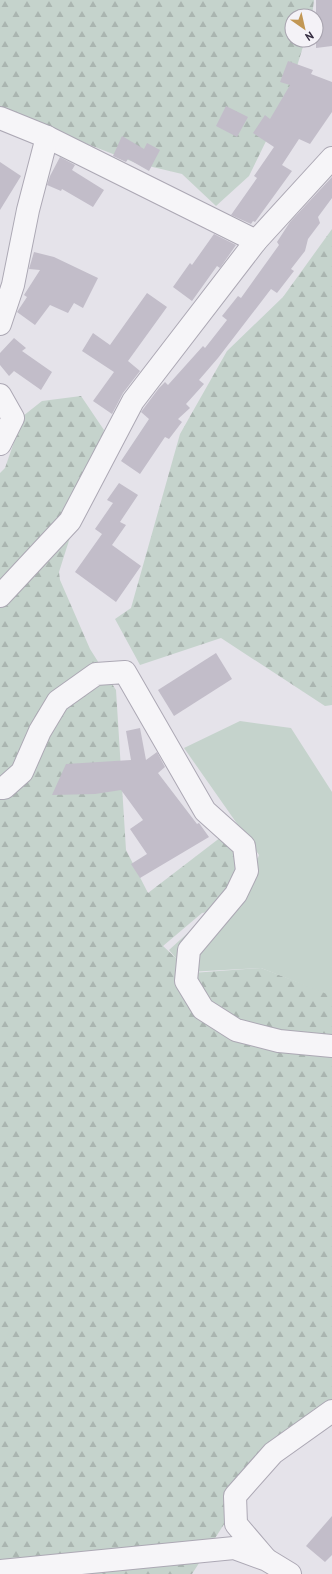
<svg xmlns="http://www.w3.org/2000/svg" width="332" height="1574" viewBox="0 0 332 1574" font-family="'PT Sans',sans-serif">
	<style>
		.forest { fill: url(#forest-firs) }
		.garden { fill: #c5d3cc }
		.building { fill: #c2bdc9 }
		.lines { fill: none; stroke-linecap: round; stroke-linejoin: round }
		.minor-casing { stroke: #aca8b4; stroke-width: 24 }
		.minor { stroke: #f6f5f8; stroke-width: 22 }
	</style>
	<defs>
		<pattern id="forest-firs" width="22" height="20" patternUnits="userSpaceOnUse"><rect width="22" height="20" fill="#c5d3cc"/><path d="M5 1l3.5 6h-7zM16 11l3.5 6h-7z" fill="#aab5b0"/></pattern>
	</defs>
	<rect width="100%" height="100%" fill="#e5e3ea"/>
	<g class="forest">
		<polygon points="0,0 314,0 312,16 292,16 292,40 305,40 288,96 249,176 216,206 182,174 136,163 0,110"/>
		<polygon points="332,229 332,705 325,706 221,638 140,665 115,619 131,608 180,434 227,351 283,297"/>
		<polygon points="81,396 104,430 59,572 60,580 90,649 116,690 126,850 148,893 238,824 258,859 242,906 202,913 163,946 192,973 261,968 332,995 332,1411 314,1409 248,1487 192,1574 0,1574 0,473 5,468 23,416 42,401"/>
	</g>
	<polygon class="garden" points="240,721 291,728 332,792 332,996 261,968 188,972 169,950 202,920 241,907 259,855 184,748"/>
	<g class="building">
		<polygon points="316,0 332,0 332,46 316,48"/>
		<polygon points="288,61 313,70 311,74 332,82 332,112 310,144 299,139 282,165 292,171 255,222 253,221 251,224 231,215 257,178 254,176 274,147 253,133 265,115 270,119 290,85 280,82"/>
		<polygon points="226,106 248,117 237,137 216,126"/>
		<polygon points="122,136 144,149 147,143 160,150 149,171 128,159 126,162 113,156"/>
		<polygon points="60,157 75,165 72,170 104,190 93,207 62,189 61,191 47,185 50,176"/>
		<polygon points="0,162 21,176 0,210"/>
		<polygon points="332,177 332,198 318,217 320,223 308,239 305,251 291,269 294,271 277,293 271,289 218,358 199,380 204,384 186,404 190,408 178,419 182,422 169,439 165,437 140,474 121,461 149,419 141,412 159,388 165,382 168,385 203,346 205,348 227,320 222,316 238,296 241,298 279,245 277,242 290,222"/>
		<polygon points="214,234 236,245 220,268 217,266 192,301 173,287 190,263 192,265"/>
		<polygon points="34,252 54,257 98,278 83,308 74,303 68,313 50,305 35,325 17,312 27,297 24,295 40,270 29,269"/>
		<polygon points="147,293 167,307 128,361 140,371 123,393 112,414 93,401 114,372 82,351 93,333 110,345"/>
		<polygon points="14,338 26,348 22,351 52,372 41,390 14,371 9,376 0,365 0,353"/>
		<polygon points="119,483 138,495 120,522 126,525 112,545 141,566 116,602 75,572 102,534 95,529 113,503 107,500"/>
		<polygon points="216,653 232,679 174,716 158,690"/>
		<polygon points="140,728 146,760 157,752 165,767 158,773 197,824 199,823 209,837 140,878 131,864 147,854 130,829 143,820 121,790 95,794 52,795 66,764 131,760 126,731"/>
		<polygon points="332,1516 332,1555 325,1562 306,1546"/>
	</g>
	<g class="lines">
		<g class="minor-casing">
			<g id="minor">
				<polyline points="0,118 47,137 256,241"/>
				<polyline points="0,324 13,285 28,210 47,137"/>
				<polyline points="0,395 13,418 0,444"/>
				<polyline points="0,596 70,521 133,401 256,241 332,158"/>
				<polyline points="0,788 4,788 22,772 40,731 58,701 96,674 125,672 205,811 244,846 247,871 236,894 189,950 186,981 203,1009 236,1030 279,1041 332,1046"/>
				<polyline points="265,1558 236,1524 235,1496 273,1453 332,1411"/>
				<polyline points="0,1571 234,1548 267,1560 290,1574"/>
			</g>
		</g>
		<use href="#minor" class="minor"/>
	</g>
	<g transform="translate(304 28) rotate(146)"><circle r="19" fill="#f4f2f7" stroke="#a7a3ae"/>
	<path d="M0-3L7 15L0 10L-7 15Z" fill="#c29754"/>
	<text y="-6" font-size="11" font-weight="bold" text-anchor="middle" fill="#342c40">N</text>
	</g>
</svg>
